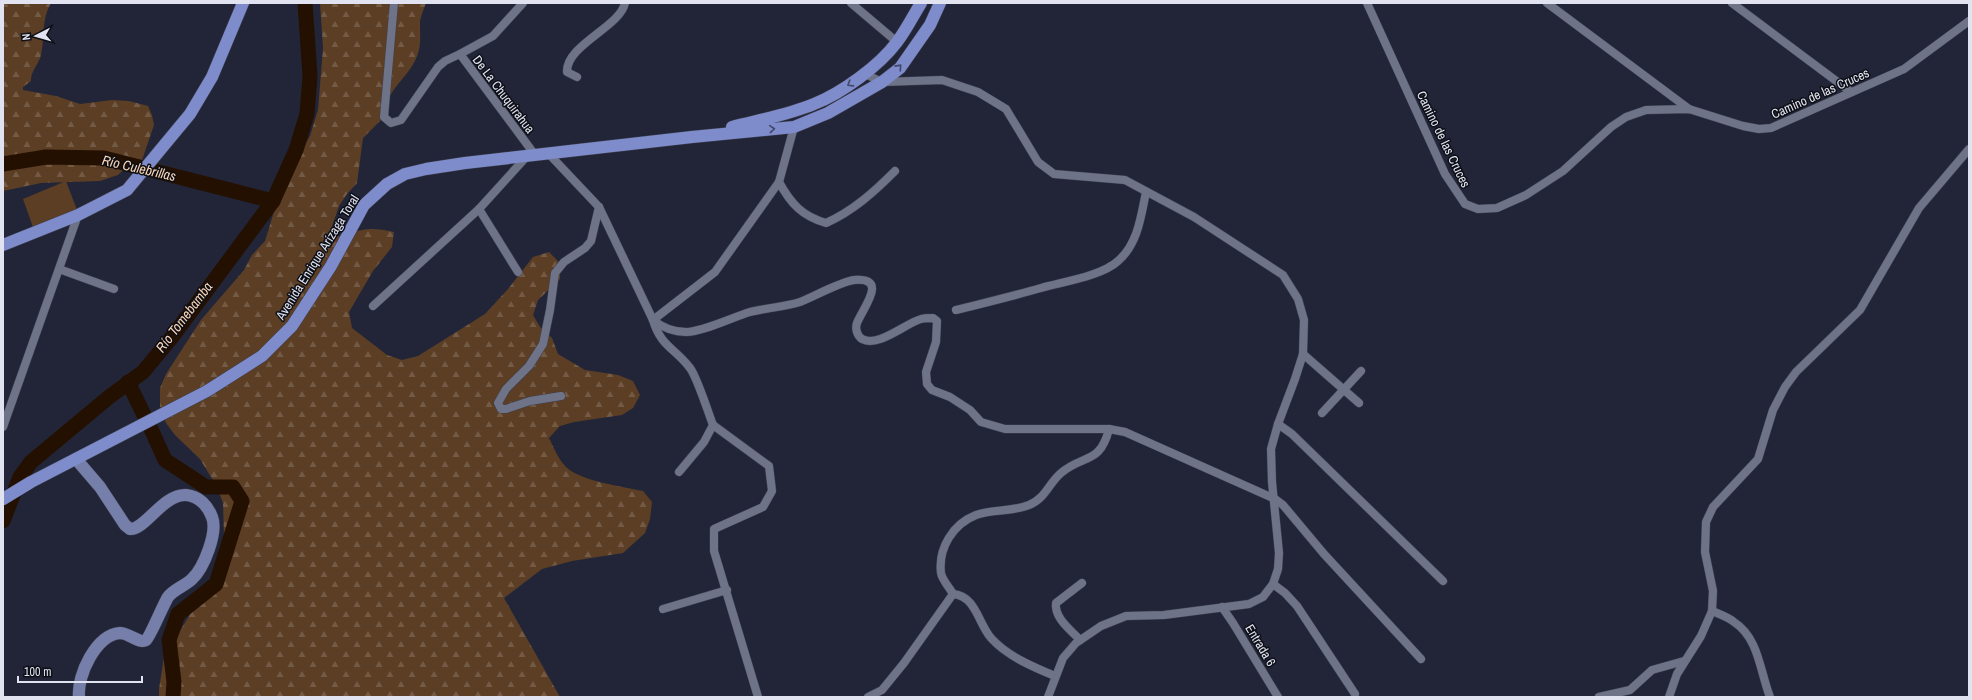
<svg xmlns="http://www.w3.org/2000/svg" width="1972" height="700" viewBox="0 0 1972 700" font-family="'Archivo Narrow',sans-serif">
	<style>
		.forest { fill: url(#forest-firs) }
		.park { fill: #5c3e25 }
		.lines { fill: none; stroke-linecap: round; stroke-linejoin: round }
		.river { stroke: #241001; stroke-width: 15 }
		.street-casing { stroke: #3e4150; stroke-width: 9 }
		.secondary-casing { stroke: #3e4150; stroke-width: 13 }
		.primary-casing { stroke: #3e4150; stroke-width: 13 }
		.street { stroke: #6e7388; stroke-width: 8 }
		.secondary { stroke: #767faa; stroke-width: 12 }
		.primary { stroke: #7f8ccb; stroke-width: 12 }
		.oneway { stroke: #404768 }
		.labels { text-anchor: middle; stroke-width: 3; stroke-linejoin: round; paint-order: stroke }
		.street-label { font-size: 13px; fill: #e1e4f0; stroke: #0d0f17 }
		.water-label { font-size: 14px; font-style: italic; fill: #fcd4b3; stroke: #0d0f17 }
	</style>
	<defs>
		<pattern id="forest-firs" width="22" height="20" patternUnits="userSpaceOnUse"><rect width="22" height="20" fill="#5c3e25"/><path d="M5 1l3.5 6h-7zM16 11l3.5 6h-7z" fill="#735a45"/></pattern>
	</defs>
	<rect width="100%" height="100%" fill="#212537"/>
	<g class="forest">
		<path d="M3,3H51C41,20 45,37 41,55C39,64 30,72 31,81L23,87V90L56,96L80,104L112,100L129,101L148,106L152,115L154,125L141,163L124,169L118,175L100,181L41,183L3,191Z"/>
		<path d="M320,3H426C424,9 420,17 420,24C420,41 422,50 412,66C401,83 384,95 384,117L363,138L357,183L347,194L339,206L328,238C356,234 362,224 394,232L392,247L373,271L349,312L352,328L387,355L402,360L418,356L485,314L508,289L533,257L549,252L560,263V279L538,300L533,315L540,327L552,338L558,354L585,370L618,375L633,381L640,395L633,408L622,415L574,422L560,426L549,438C554,448 558,459 566,467C580,481 624,487 643,491L652,502L650,519L645,533L623,553L572,561L542,569L504,598L560,697H159V689L164,657L208,585L220,555L224,538L223,503L217,487L200,459L175,435L166,423L160,406V388L166,374L201,320L244,270L252,255L265,241L281,189L310,136L318,110L323,48Z"/>
	</g>
	<polygon class="park" points="66,181 77,210 34,230 23,199"/>
	<g class="lines">
		<g class="river">
			<polyline points="3,164 46,157 104,158 273,201"/>
			<polyline points="128,382 144,415"/>
			<polyline points="151,429 165,460 206,487 233,487 242,501 216,584 178,614 169,640 174,682 173,697"/>
			<polyline points="3,521 20,477 31,462 109,397 143,372 172,337 273,201 296,150 307,114 310,76 305,3"/>
		</g>
		<g class="street-casing">
			<g id="street">
				<polyline points="394,3 384,117 391,123 401,120 438,67 445,61 460,54 535,155"/>
				<polyline points="851,3 897,42"/>
				<polyline points="1367,3 1445,174 1465,204 1478,209 1497,208 1526,195 1563,171 1611,127 1626,117 1646,110 1689,109 1743,126 1759,129 1771,128 1904,69 1969,21"/>
				<polyline points="1547,3 1689,109"/>
				<polyline points="1732,3 1851,92"/>
				<polyline points="460,54 493,36 523,3"/>
				<polyline points="865,74 882,82 942,80 978,92 1006,109 1038,162 1054,174 1125,180 1194,217 1283,275 1298,299 1304,320 1303,354 1295,379 1278,424 1271,449 1272,482 1279,553 1278,569 1273,584 1263,597 1249,604 1164,615 1126,616 1101,626 1076,643 1063,658 1048,697"/>
				<path d="M577,77L567,72C566,45 620,27 625,3"/>
				<path d="M794,127L779,182L715,272L653,320C663,328 673,332 686,332C702,332 733,317 750,312C766,308 784,307 800,302C815,296 840,282 854,280C890,277 862,309 857,323C855,328 857,336 862,339C878,348 906,323 921,319C924,318 929,318 933,318L937,321L936,342L926,372L927,384L932,390L950,397L970,410L981,422L1005,429H1109L1125,432L1275,499L1283,505L1324,554L1421,659"/>
				<path d="M548,153L599,207L653,320C661,347 675,348 690,368C697,377 708,412 713,425L704,442L679,472"/>
				<path d="M779,182C791,204 802,216 826,223C853,211 874,192 895,171"/>
				<polyline points="479,209 518,272"/>
				<polyline points="59,269 114,289"/>
				<polyline points="373,306 479,209 528,155"/>
				<path d="M956,310C984,303 1013,296 1041,288C1062,282 1102,276 1118,261C1138,244 1141,216 1146,192"/>
				<polyline points="1303,354 1359,403"/>
				<polyline points="561,396 530,401 506,409 501,409 498,403 506,389 529,366 543,344 550,310 555,273 564,262 585,248 591,241 599,207"/>
				<polyline points="1322,413 1361,371"/>
				<polyline points="1278,424 1292,434 1443,581"/>
				<polyline points="713,425 769,466 772,491 763,507 714,529 714,551 758,697"/>
				<polyline points="3,427 78,215"/>
				<polyline points="1273,584 1285,593 1297,606 1355,694"/>
				<path d="M953,594C976,596 978,623 991,638C1007,656 1033,667 1055,676"/>
				<polyline points="1222,607 1233,623 1278,697"/>
				<polyline points="663,609 727,590"/>
				<path d="M1712,611C1719,614 1728,617 1734,622C1759,638 1760,672 1770,697"/>
				<path d="M1080,640C1071,630 1054,618 1056,603L1082,583"/>
				<path d="M868,697L882,690L904,663L953,594C950,588 942,580 941,573C938,548 953,524 976,515C993,509 1012,512 1029,505C1045,499 1049,483 1061,473C1083,454 1100,465 1109,429"/>
				<polyline points="1599,697 1630,690 1652,670 1684,661"/>
				<polyline points="1669,697 1677,674 1701,636 1712,611 1713,591 1705,552 1706,522 1713,507 1758,459 1773,410 1785,387 1796,372 1860,310 1919,208 1969,149"/>
			</g>
		</g>
		<g class="secondary-casing">
			<path id="secondary" d="M76,459L100,487L125,525L130,529C145,530 163,494 186,495C199,496 208,506 212,517C218,532 204,568 192,579C185,586 174,589 168,597C163,605 150,637 146,640C139,644 129,633 120,633C96,635 77,675 79,697"/>
		</g>
		<g class="primary-casing">
			<g id="primary">
				<path d="M732,127C759,120 788,115 814,104C842,93 879,66 897,42C906,30 913,16 921,3"/>
				<polyline points="3,245 78,215 127,190 190,114 212,77 243,3"/>
				<polyline points="3,499 31,482 207,391 262,356 292,326 331,266 364,205 387,184 405,174 426,169 465,163 692,137 794,127 828,113 882,82 900,68 930,25 940,3"/>
			</g>
		</g>
		<use href="#street" class="street"/>
		<use href="#secondary" class="secondary"/>
		<use href="#primary" class="primary"/>
	</g>
	<defs><path id="oneway-chevron" d="M-2-3.5L2.5 0L-2 3.5" fill="none" stroke-width="1.6" stroke-linecap="round" stroke-linejoin="round"/></defs>
	<g class="oneway">
		<use href="#oneway-chevron" transform="translate(899 67) rotate(-48)"/>
		<use href="#oneway-chevron" transform="translate(850 84) rotate(148)"/>
		<use href="#oneway-chevron" transform="translate(772 129) rotate(-5)"/>
	</g>
	<g class="labels">
		<g class="street-label">
			<text transform="translate(1820 93) rotate(-24)" y="5">Camino de las Cruces</text>
			<text transform="translate(504 94) rotate(53)" y="5">De La Chuquirahua</text>
			<text transform="translate(1444 139) rotate(64)" y="5">Camino de las Cruces</text>
			<text transform="translate(317 257) rotate(-58)" y="5">Avenida Enrique Arízaga Toral</text>
			<text transform="translate(1261 645) rotate(59)" y="5">Entrada 6</text>
		</g>
		<g class="water-label">
			<text transform="translate(139 168) rotate(13)" y="5">Río Culebrillas</text>
			<text transform="translate(184 317) rotate(-53)" y="5">Río Tomebamba</text>
		</g>
	</g>
	<rect width="1972" height="700" fill="none" stroke="#e1e4f0" stroke-width="8"/>
	<g transform="translate(36 36) rotate(264)" stroke="#0d0f17" stroke-width="3" paint-order="stroke">
	<path d="M0-3L7 15L0 10L-7 15Z" fill="#e1e4f0"/>
	<text y="-6" font-size="11" font-weight="bold" text-anchor="middle" fill="#e1e4f0">N</text>
	</g>
	<path d="M18 676v6h124v-6" fill="none" stroke="#e1e4f0" stroke-width="2"/>
	<text x="24" y="676" font-size="12" fill="#e1e4f0" stroke="#0d0f17" stroke-width="3" paint-order="stroke">100 m</text>
</svg>
